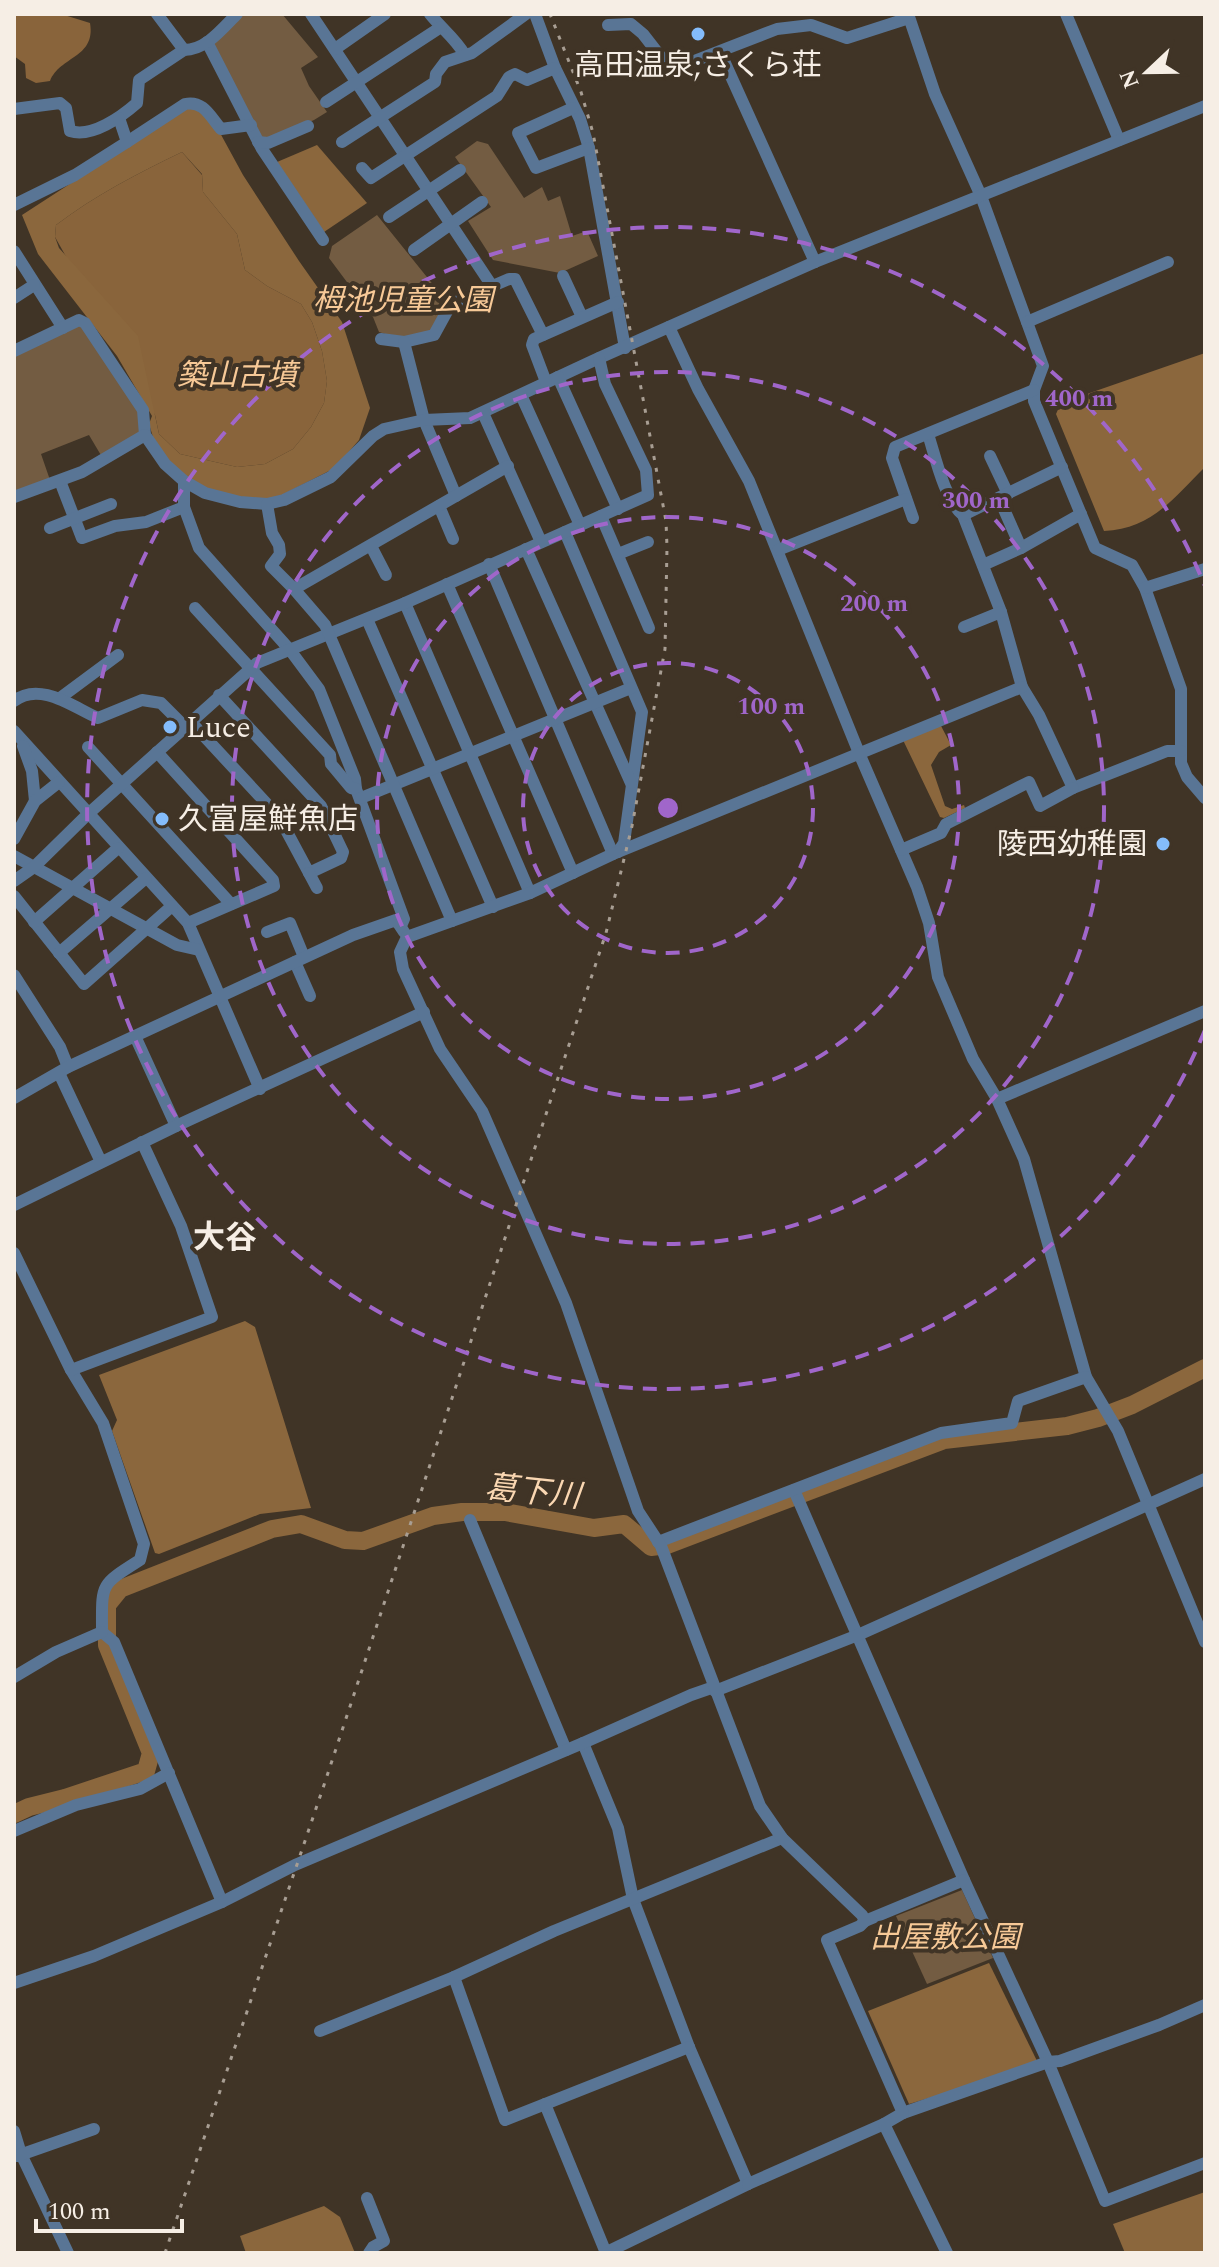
<svg xmlns="http://www.w3.org/2000/svg" width="1219" height="2267" viewBox="0 0 1219 2267" font-family="Spectral,'Noto Sans JP',serif">
	<style>
		.green { fill: #735c42 }
		.forest { fill: #89643b }
		.water { fill: #8b673d; fill-rule: evenodd }
		.lines { fill: none; stroke-linecap: round; stroke-linejoin: round }
		.river { stroke: #8b673d; stroke-width: 18 }
		.minor { stroke: #597595; stroke-width: 12 }
		.rail { stroke: #a89e93; stroke-width: 3; stroke-dasharray: 4 8; stroke-linecap: butt }
		.ring { fill: none; stroke: #a066ca; stroke-width: 4; stroke-dasharray: 14 10 }
		.poi-dot { fill: #84bcfb; stroke: #403426; stroke-width: 3 }
		.labels { text-anchor: middle; stroke-width: 8; stroke-linejoin: round; paint-order: stroke }
		.poi-label { font-size: 30px; fill: #f6eee5; stroke: #403426; text-anchor: start }
		.park-label { font-size: 30px; font-style: italic; fill: #f7c997; stroke: #403426 }
		.neighbourhood-label { font-size: 32px; font-weight: bold; fill: #f6eee5; stroke: #403426 }
		.water-label { font-size: 32px; font-style: italic; fill: #fad7b2; stroke: #403426 }
		.centre { fill: #a066ca; stroke: #403426; stroke-width: 4 }
		.ring-label { font-size: 24px; text-anchor: middle; font-weight: bold; fill: #a066ca; stroke: #403426; stroke-width: 8; stroke-linejoin: round; paint-order: stroke }
	</style>
	<rect width="100%" height="100%" fill="#403426"/>
	<g class="green">
		<polygon points="241,14 282,14 318,57 301,68 309,86 327,112 314,120 267,141 261,139 211,43"/>
		<polygon points="477,141 488,144 524,198 542,187 548,201 560,196 572,236 587,231 598,256 560,273 493,260 468,221 491,207 455,157"/>
		<polygon points="377,215 447,302 434,330 398,338 379,332 373,317 329,258 332,246"/>
		<polygon points="82,324 140,408 140,433 102,457 89,435 41,454 50,480 14,491 14,355"/>
		<polygon points="962,1890 993,1958 927,1984 896,1916"/>
	</g>
	<g class="forest">
		<path d="M14,14H61L90,23C96,58 60,56 50,81L36,83L26,78L25,64L14,56Z"/>
		<path d="M182,152L202,175L203,192L237,234L245,270L267,286L301,304L312,322L322,351L327,381L324,403L311,427L293,449L265,464L237,467L180,454L159,434L155,415L55,237L56,225C94,196 138,173 182,152Z"/>
	</g>
	<g class="water">
		<path d="M193,104L219,131L243,175L299,261L342,322L370,408L359,440L335,468L268,502L206,491L173,468L153,437L149,424L152,416L117,356L38,254L22,215ZM182,152L202,174L203,192L237,234L245,270L267,286L301,304L312,322L322,351L327,381L324,403L311,427L293,449L265,464L237,467L180,454L159,434L138,336L59,248L55,237L56,225C94,196 138,173 182,152Z"/>
		<polygon points="317,145 367,203 324,232 277,162"/>
		<path d="M1205,353V467C1174,498 1151,529 1104,531L1056,414L1061,403Z"/>
		<polygon points="940,724 951,745 939,752 931,765 945,806 952,809 964,805 965,808 944,818 940,817 903,740"/>
		<polygon points="245,1321 255,1327 311,1508 260,1514 159,1554 155,1553 112,1431 117,1420 99,1375"/>
		<polygon points="989,1963 1039,2065 909,2104 868,2011"/>
		<polygon points="1205,2192 1205,2253 1125,2253 1113,2224"/>
		<polygon points="324,2206 340,2217 355,2253 246,2253 240,2236"/>
	</g>
	<g class="lines">
		<polyline class="river" points="14,1814 29,1807 65,1798 146,1771 151,1753 107,1645 107,1605 120,1589 272,1529 301,1524 345,1540 363,1541 433,1516 462,1512 505,1512 594,1528 624,1524 651,1547 667,1545 944,1440 1067,1426 1098,1418 1132,1405 1205,1368"/>
		<g class="minor">
			<polyline points="157,14 184,50"/>
			<polyline points="311,14 492,286"/>
			<path d="M430,14C442,29 455,38 465,55"/>
			<polyline points="535,14 555,68 580,119 589,148 625,348"/>
			<polyline points="908,14 935,94 981,196 1043,366 1034,390 1034,401 1095,548 1132,565 1145,588 1181,689 1181,763 1187,777 1205,798"/>
			<polyline points="1066,14 1119,140"/>
			<polyline points="608,25 631,24 643,34 671,70 777,29 811,25 847,38 909,18"/>
			<polyline points="207,42 262,149 323,240"/>
			<polyline points="335,49 385,14"/>
			<polyline points="720,52 815,262"/>
			<polyline points="326,102 441,27"/>
			<polyline points="573,108 518,133 536,168 589,148"/>
			<path d="M14,109L60,103L66,108L70,131C92,138 121,117 137,103L139,80L184,50C206,50 222,29 237,14"/>
			<path d="M127,142L185,104C203,100 210,116 221,129L251,125"/>
			<polyline points="258,142 268,143 308,126"/>
			<polyline points="342,142 435,82 436,74 445,62 472,53 526,14"/>
			<polyline points="362,168 371,178 497,96 509,77 515,74 527,80 555,68"/>
			<polyline points="14,205 75,175 127,142 119,118"/>
			<polyline points="389,217 460,170"/>
			<polyline points="414,250 482,202"/>
			<polyline points="14,251 63,328"/>
			<polyline points="563,276 582,317"/>
			<polyline points="14,298 34,285"/>
			<polyline points="1027,322 1168,262"/>
			<polyline points="669,327 698,389 749,481 859,753 917,887 929,923 938,977 973,1059 997,1099 1024,1159 1086,1377 1118,1431 1205,1642"/>
			<polyline points="381,339 404,342 434,335 451,304 509,279 515,279 543,335"/>
			<polyline points="404,342 424,420 456,496"/>
			<polyline points="14,351 79,320 85,323 143,410 145,435 165,464 184,481 205,493 240,502 267,504 284,500 331,477 373,436 384,429 424,420 470,418 599,358 815,262 1205,106"/>
			<polyline points="558,377 618,509"/>
			<polyline points="546,382 532,345 534,339 618,302"/>
			<polyline points="521,395 580,525"/>
			<polyline points="483,413 541,542"/>
			<path d="M928,434C935,456 945,501 963,515L1001,612L1022,687L1039,715L1073,788L1167,751H1181"/>
			<polyline points="990,456 1008,494"/>
			<polyline points="60,481 82,538 115,526 146,522 184,507"/>
			<polyline points="184,481 184,507 199,548 290,650 319,689 355,779 356,789 404,919 401,926"/>
			<polyline points="14,497 82,472 145,435"/>
			<polyline points="999,498 1021,548"/>
			<polyline points="267,504 272,533 279,545 280,554 271,566 294,589"/>
			<polyline points="439,506 453,539"/>
			<polyline points="963,515 1062,467"/>
			<polyline points="601,516 649,628"/>
			<polyline points="913,518 892,458 895,447 1034,390"/>
			<polyline points="50,528 111,504"/>
			<polyline points="565,532 642,712 624,843 618,852"/>
			<polyline points="371,546 386,575"/>
			<polyline points="526,549 631,783"/>
			<polyline points="778,550 906,499"/>
			<polyline points="618,554 648,542"/>
			<polyline points="489,564 613,854"/>
			<polyline points="983,565 1021,548 1081,514"/>
			<polyline points="447,584 573,873"/>
			<polyline points="1145,588 1205,569"/>
			<polyline points="405,603 530,893"/>
			<polyline points="195,608 330,755 331,764 351,788 356,789"/>
			<polyline points="367,619 493,907"/>
			<polyline points="964,627 1001,612"/>
			<polyline points="60,698 118,655"/>
			<path d="M14,701C40,681 73,707 98,718L142,700L161,703L185,727"/>
			<polyline points="191,722 279,817 309,873 341,858 343,852 321,806 219,695"/>
			<polyline points="14,731 188,923 260,1089"/>
			<polyline points="23,746 32,771 35,801"/>
			<polyline points="88,747 231,904"/>
			<polyline points="157,752 273,880 274,886 188,923"/>
			<polyline points="361,798 631,688"/>
			<polyline points="14,839 35,801 59,782"/>
			<polyline points="901,850 941,833 946,824 1029,782 1040,806 1073,788"/>
			<polyline points="14,856 177,945 199,950"/>
			<polyline points="309,873 317,888"/>
			<polyline points="14,881 34,867 88,814 257,663 405,603 648,495 646,470 605,384 599,358"/>
			<polyline points="14,896 84,984 172,906"/>
			<polyline points="452,921 325,625 294,589 508,466"/>
			<polyline points="34,922 118,848"/>
			<polyline points="267,932 290,923 304,957"/>
			<polyline points="59,953 146,878"/>
			<polyline points="295,962 310,996"/>
			<polyline points="14,975 60,1047 68,1067"/>
			<polyline points="135,1036 176,1126"/>
			<polyline points="59,1073 101,1162"/>
			<polyline points="14,1098 68,1067 353,935 396,920 404,932"/>
			<polyline points="997,1099 1205,1011"/>
			<polyline points="14,1205 176,1126 424,1012"/>
			<path d="M14,1253L71,1370L103,1423L144,1544L140,1560C99,1586 102,1583 102,1632L114,1642L222,1902"/>
			<polyline points="71,1370 212,1317 181,1226 142,1142"/>
			<polyline points="794,1490 964,1880 865,1921"/>
			<polyline points="470,1520 566,1750"/>
			<polyline points="658,1542 941,1433 1012,1423 1018,1401 1086,1377"/>
			<polyline points="14,1677 56,1652 102,1632"/>
			<polyline points="715,1691 858,1635 1205,1479"/>
			<polyline points="583,1743 618,1828 633,1899 689,2047 748,2184 605,2253"/>
			<polyline points="14,1831 76,1805 140,1789 169,1773"/>
			<polyline points="964,1880 1048,2062 1105,2201 1205,2163"/>
			<polyline points="454,1977 505,2120 689,2047"/>
			<polyline points="14,1983 94,1956 222,1902 295,1865 583,1743 691,1695 714,1687"/>
			<polyline points="320,2031 454,1977 554,1931 782,1838"/>
			<polyline points="545,2104 606,2253"/>
			<polyline points="903,2113 1048,2062 1060,2061 1159,2025 1205,2005"/>
			<polyline points="14,2131 21,2154 68,2253"/>
			<polyline points="17,2156 94,2129"/>
			<polyline points="748,2184 884,2124"/>
			<polyline points="367,2198 384,2241 373,2247 369,2253"/>
			<polyline points="947,2253 884,2124 903,2113 827,1940 860,1926 865,1921 862,1915 782,1838 760,1806 661,1546 638,1511 566,1303 482,1111 440,1049 403,969 400,952 407,937 530,893 613,854 1022,687"/>
		</g>
		<polyline class="rail" points="165,2253 324,1785 606,933 632,826 665,649 667,547 666,521 593,133 581,92 550,14"/>
	</g>
	<g class="ring">
		<circle cx="668" cy="808" r="145"/>
		<circle cx="668" cy="808" r="291"/>
		<circle cx="668" cy="808" r="436"/>
		<path d="M1205 1030A581 581 0 1 1 1205 586"/>
	</g>
	<g class="poi-dot">
		<circle cx="698" cy="34" r="8"/>
		<circle cx="170" cy="727" r="8"/>
		<circle cx="162" cy="819" r="8"/>
		<circle cx="1163" cy="844" r="8"/>
	</g>
	<g class="labels">
		<g class="poi-label">
			<text x="698" y="75" text-anchor="middle">高田温泉;さくら荘</text>
			<text x="186" y="737">Luce</text>
			<text x="178" y="829">久富屋鮮魚店</text>
			<text x="1147" y="854" text-anchor="end">陵西幼稚園</text>
		</g>
		<g class="park-label">
			<text x="403" y="310">栂池児童公園</text>
			<text x="237" y="385">築山古墳</text>
			<text x="945" y="1947">出屋敷公園</text>
		</g>
		<g class="neighbourhood-label">
			<text x="225" y="1248">大谷</text>
		</g>
		<g class="water-label">
			<text transform="translate(533 1491) rotate(6)" y="11">葛下川</text>
		</g>
	</g>
	<circle cx="668" cy="808" r="12" class="centre"/>
	<g class="ring-label">
		<text x="1079" y="406">400 m</text>
		<text x="976" y="508">300 m</text>
		<text x="874" y="611">200 m</text>
		<text x="771" y="714">100 m</text>
	</g>
	<rect width="1219" height="2267" fill="none" stroke="#f6eee5" stroke-width="32"/>
	<g transform="translate(1147 72) rotate(248)" stroke="#403426" stroke-width="6" paint-order="stroke">
	<path d="M0-6L14 30L0 20L-14 30Z" fill="#f6eee5"/>
	<text y="-12" font-size="22" font-weight="bold" text-anchor="middle" fill="#f6eee5">N</text>
	</g>
	<path d="M36 2219v12h146v-12" fill="none" stroke="#f6eee5" stroke-width="4"/>
	<text x="48" y="2219" font-size="24" fill="#f6eee5" stroke="#403426" stroke-width="6" paint-order="stroke">100 m</text>
</svg>
